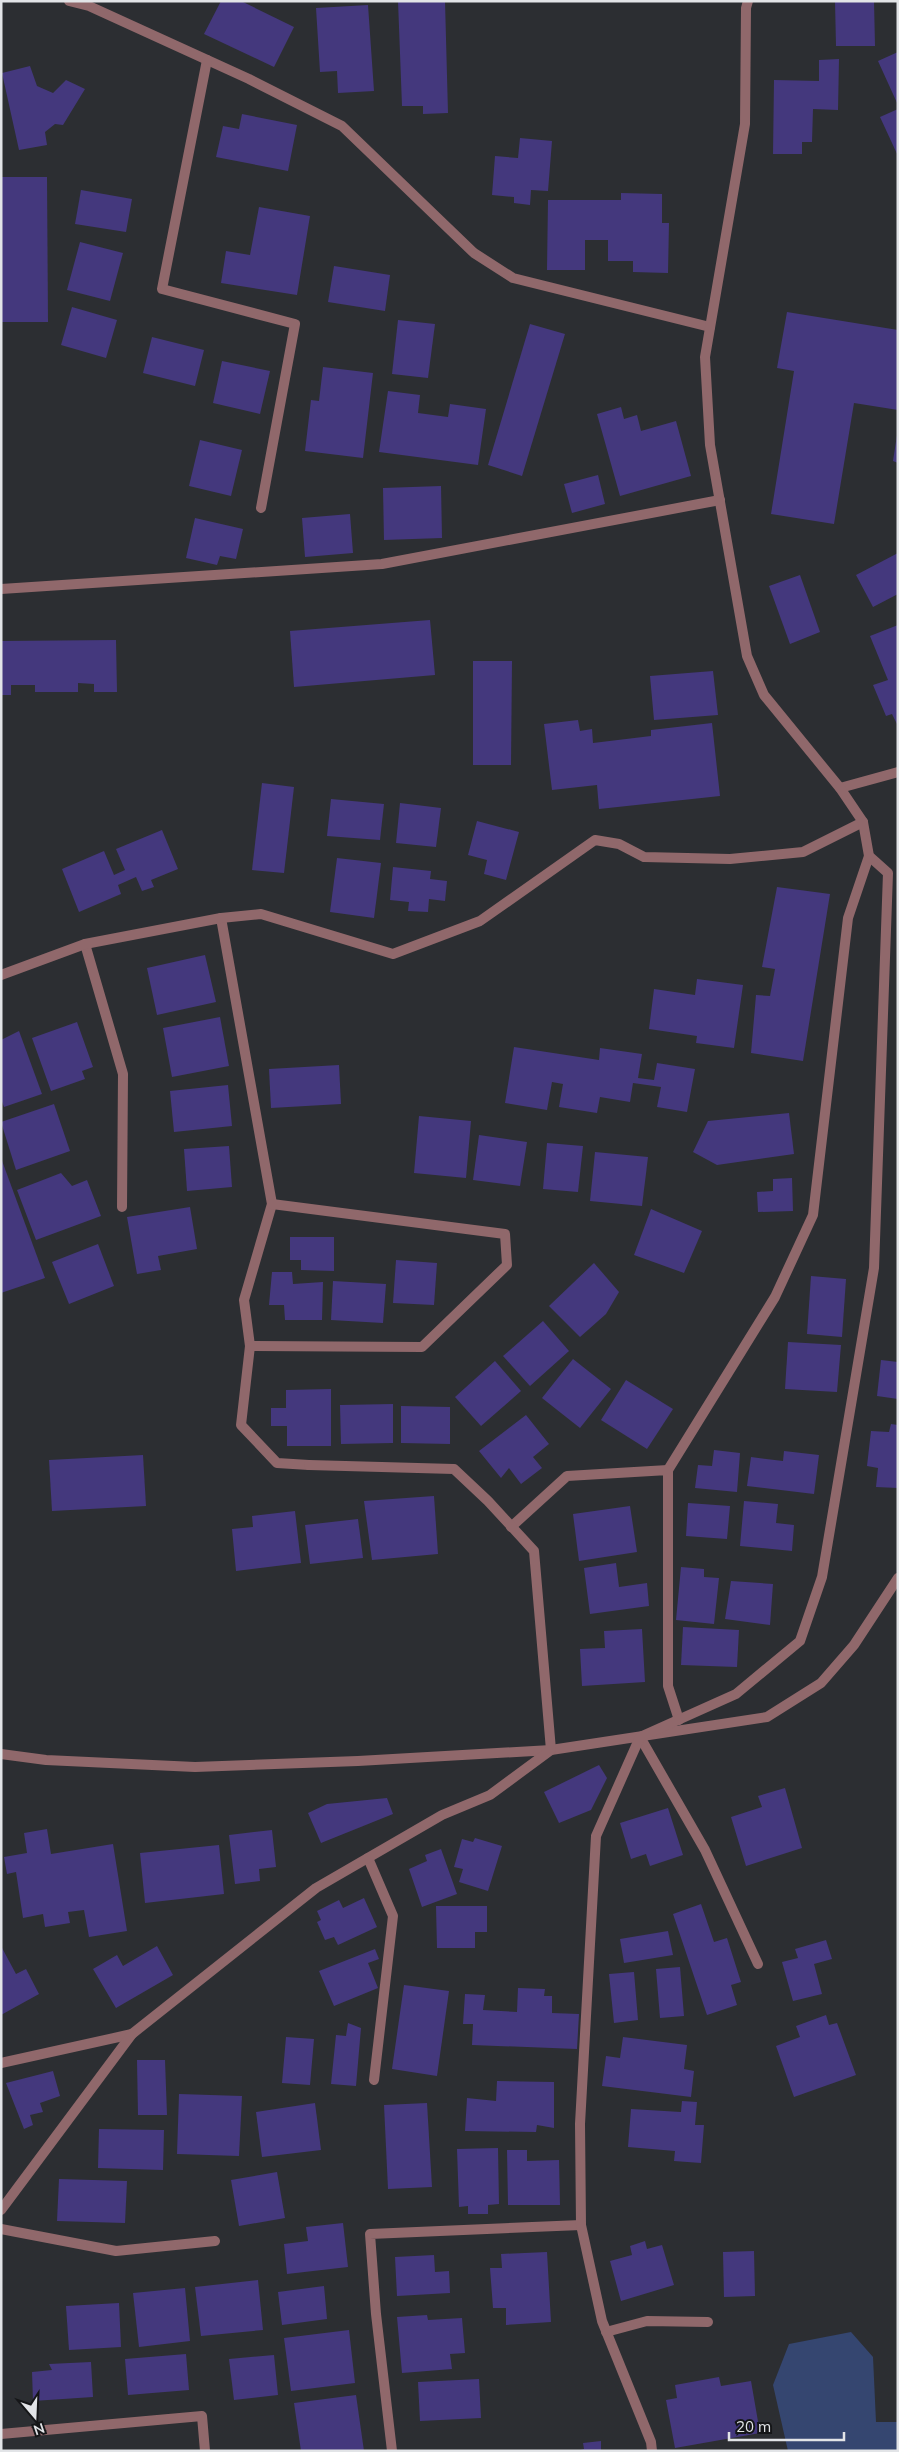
<svg xmlns="http://www.w3.org/2000/svg" width="899" height="2452" viewBox="0 0 899 2452" font-family="Mulish,sans-serif">
	<style>
		.green { fill: #354670 }
		.building { fill: #44387d }
		.lines { fill: none; stroke-linecap: round; stroke-linejoin: round }
		.lane { stroke: #90686b; stroke-width: 10 }
		.street { stroke: #90686b; stroke-width: 10 }
	</style>
	<rect width="100%" height="100%" fill="#2c2e32"/>
	<polygon class="green" points="851,2332 873,2357 876,2422 898,2422 898,2451 788,2451 773,2385 789,2344"/>
	<g class="building">
		<polygon points="221,1 241,1 294,27 274,67 204,34"/>
		<polygon points="398,1 445,1 448,113 423,114 423,106 402,106"/>
		<polygon points="835,1 874,1 875,46 836,46"/>
		<polygon points="368,5 374,91 338,93 337,71 320,72 316,8"/>
		<polygon points="898,52 898,105 878,61"/>
		<polygon points="839,59 838,110 813,109 812,142 802,142 802,154 773,154 774,80 819,81 819,60"/>
		<polygon points="30,66 37,86 53,93 66,80 85,89 63,125 55,124 45,132 47,145 19,150 2,73"/>
		<polygon points="898,109 898,156 880,117"/>
		<polygon points="242,114 297,125 288,171 216,157 223,126 239,129"/>
		<polygon points="520,138 552,141 548,191 531,190 530,205 514,203 514,197 492,195 495,156 518,158"/>
		<polygon points="1,177 47,177 48,322 1,322"/>
		<polygon points="81,190 132,199 126,232 75,224"/>
		<polygon points="621,193 662,194 662,223 669,223 668,273 633,272 633,261 608,261 608,240 585,240 585,270 547,270 548,200 621,200"/>
		<polygon points="259,207 310,216 297,295 221,283 226,251 250,255"/>
		<polygon points="80,242 123,253 110,301 67,290"/>
		<polygon points="334,266 390,275 385,311 328,302"/>
		<polygon points="72,307 117,320 106,358 61,345"/>
		<polygon points="787,312 898,330 898,410 854,403 834,524 771,514 794,371 777,368"/>
		<polygon points="398,320 435,324 428,378 392,374"/>
		<polygon points="530,324 565,334 522,476 488,465"/>
		<polygon points="152,337 204,350 195,386 143,373"/>
		<polygon points="222,361 270,371 260,414 213,403"/>
		<polygon points="323,367 373,373 363,458 305,451 311,400 319,401"/>
		<polygon points="388,391 420,395 418,413 448,417 450,404 486,409 478,465 379,452"/>
		<polygon points="621,407 624,419 637,415 641,431 676,421 691,476 620,496 597,414"/>
		<polygon points="897,435 898,435 898,463 893,461"/>
		<polygon points="200,440 242,450 231,496 189,486"/>
		<polygon points="598,475 605,504 572,513 564,484"/>
		<polygon points="441,486 442,538 384,540 383,488"/>
		<polygon points="350,514 353,553 305,557 302,518"/>
		<polygon points="195,518 243,529 236,559 220,556 217,565 186,558"/>
		<polygon points="898,553 898,594 873,607 856,575"/>
		<polygon points="800,575 820,632 790,644 769,586"/>
		<polygon points="430,620 435,675 294,687 290,631"/>
		<polygon points="898,625 898,726 892,714 886,716 873,685 888,680 870,636"/>
		<polygon points="116,640 117,692 94,692 94,684 78,683 78,692 35,692 35,685 11,685 11,695 1,695 1,641"/>
		<polygon points="473,661 512,661 511,765 473,765"/>
		<polygon points="713,671 718,715 654,720 650,676"/>
		<polygon points="578,720 580,731 592,729 593,743 651,736 651,730 712,723 720,796 599,809 597,785 552,790 544,724"/>
		<polygon points="262,783 294,787 284,873 252,870"/>
		<polygon points="331,799 384,804 380,840 327,836"/>
		<polygon points="400,803 441,808 436,847 396,843"/>
		<polygon points="477,821 519,832 506,880 484,874 487,860 468,855"/>
		<polygon points="162,830 178,869 151,880 154,887 142,891 136,877 118,885 121,894 79,912 62,869 104,851 114,875 125,870 116,849"/>
		<polygon points="337,858 381,863 374,918 330,912"/>
		<polygon points="393,867 431,871 430,879 447,881 445,901 429,899 428,912 408,911 409,902 390,900"/>
		<polygon points="777,887 830,894 803,1061 751,1053 756,995 770,996 775,969 762,967"/>
		<polygon points="205,955 216,1002 157,1015 147,968"/>
		<polygon points="697,979 743,985 734,1048 696,1043 697,1036 649,1029 654,989 695,995"/>
		<polygon points="220,1017 229,1066 172,1077 163,1028"/>
		<polygon points="77,1022 93,1067 82,1071 85,1079 51,1091 32,1038"/>
		<polygon points="19,1031 42,1094 4,1107 1,1099 1,1040"/>
		<polygon points="514,1047 599,1060 600,1048 642,1054 638,1078 654,1080 657,1063 695,1069 687,1112 657,1107 661,1087 633,1083 630,1102 600,1097 597,1113 559,1107 563,1084 552,1082 547,1110 505,1103"/>
		<polygon points="339,1065 341,1104 271,1108 269,1069"/>
		<polygon points="228,1085 232,1126 174,1132 170,1091"/>
		<polygon points="54,1104 70,1151 16,1170 1,1122"/>
		<polygon points="789,1113 794,1154 717,1165 693,1152 708,1121"/>
		<polygon points="419,1116 471,1121 466,1178 414,1173"/>
		<polygon points="479,1135 527,1142 520,1186 473,1180"/>
		<polygon points="547,1143 583,1146 578,1192 543,1189"/>
		<polygon points="229,1146 232,1187 187,1191 184,1149"/>
		<polygon points="595,1152 648,1157 642,1206 590,1201"/>
		<polygon points="1,1158 45,1278 1,1293"/>
		<polygon points="61,1173 72,1186 87,1180 101,1216 36,1240 17,1190"/>
		<polygon points="792,1178 793,1211 758,1212 757,1192 773,1191 773,1179"/>
		<polygon points="190,1207 197,1249 158,1256 161,1270 137,1274 127,1217"/>
		<polygon points="651,1209 702,1231 684,1273 634,1255"/>
		<polygon points="290,1237 334,1237 334,1271 301,1270 301,1260 290,1260"/>
		<polygon points="98,1244 114,1286 69,1304 52,1262"/>
		<polygon points="396,1260 437,1263 434,1305 393,1303"/>
		<polygon points="594,1263 619,1292 606,1314 580,1337 549,1306"/>
		<polygon points="272,1272 292,1272 293,1284 323,1282 322,1320 285,1320 284,1305 269,1305"/>
		<polygon points="811,1276 846,1279 842,1337 807,1334"/>
		<polygon points="333,1281 386,1284 383,1323 331,1320"/>
		<polygon points="543,1321 569,1351 530,1386 503,1356"/>
		<polygon points="788,1342 841,1345 837,1392 785,1389"/>
		<polygon points="573,1359 611,1389 580,1428 542,1398"/>
		<polygon points="881,1360 898,1362 898,1399 877,1396"/>
		<polygon points="495,1361 521,1391 481,1426 455,1397"/>
		<polygon points="626,1380 673,1409 647,1449 601,1420"/>
		<polygon points="331,1389 331,1446 287,1446 287,1426 271,1426 271,1408 286,1408 286,1390"/>
		<polygon points="393,1404 393,1443 341,1444 340,1405"/>
		<polygon points="401,1406 450,1407 450,1444 401,1443"/>
		<polygon points="526,1415 549,1444 533,1457 542,1468 521,1484 509,1468 501,1478 479,1451"/>
		<polygon points="891,1424 898,1425 898,1488 876,1487 878,1468 867,1466 871,1431 889,1432"/>
		<polygon points="714,1450 740,1453 737,1492 695,1488 698,1465 712,1466"/>
		<polygon points="784,1451 819,1455 814,1494 747,1486 751,1457 783,1461"/>
		<polygon points="143,1455 146,1506 52,1511 49,1460"/>
		<polygon points="434,1496 438,1554 372,1560 364,1501"/>
		<polygon points="744,1501 778,1504 776,1523 794,1525 792,1551 740,1546"/>
		<polygon points="688,1503 730,1506 727,1539 686,1536"/>
		<polygon points="630,1506 637,1552 579,1561 573,1514"/>
		<polygon points="295,1511 301,1563 236,1571 232,1529 253,1527 252,1516"/>
		<polygon points="358,1519 363,1558 310,1564 305,1525"/>
		<polygon points="616,1563 619,1587 647,1583 649,1606 590,1614 584,1568"/>
		<polygon points="681,1567 704,1569 704,1577 719,1578 714,1624 676,1620"/>
		<polygon points="731,1581 773,1584 770,1625 725,1619"/>
		<polygon points="683,1627 739,1630 737,1667 681,1665"/>
		<polygon points="642,1629 645,1682 582,1686 580,1649 605,1648 604,1631"/>
		<polygon points="599,1765 607,1778 591,1810 559,1823 544,1792"/>
		<polygon points="785,1788 802,1848 746,1866 731,1817 762,1807 758,1796"/>
		<polygon points="387,1798 393,1814 321,1843 308,1813 327,1804"/>
		<polygon points="668,1808 683,1855 650,1866 646,1854 631,1859 620,1823"/>
		<polygon points="47,1829 51,1854 113,1844 127,1931 89,1937 84,1910 68,1912 70,1923 45,1927 43,1914 23,1918 16,1872 7,1874 4,1857 27,1853 24,1833"/>
		<polygon points="272,1830 276,1867 259,1869 260,1881 235,1884 229,1835"/>
		<polygon points="475,1838 502,1846 488,1891 459,1882 463,1869 454,1867 462,1839 473,1842"/>
		<polygon points="219,1845 224,1894 145,1903 140,1853"/>
		<polygon points="441,1849 457,1894 422,1907 409,1869 427,1861 425,1855"/>
		<polygon points="364,1898 377,1927 338,1945 334,1937 325,1940 317,1922 321,1920 317,1911 339,1900 343,1908"/>
		<polygon points="701,1904 714,1942 727,1938 741,1982 731,1985 737,2005 707,2015 673,1914"/>
		<polygon points="436,1906 487,1906 487,1932 475,1932 475,1948 437,1948"/>
		<polygon points="668,1931 673,1955 624,1963 620,1939"/>
		<polygon points="826,1940 832,1959 814,1964 822,1994 793,2001 782,1962 798,1958 795,1949"/>
		<polygon points="1,1946 16,1974 26,1969 39,1994 1,2015"/>
		<polygon points="157,1946 173,1975 116,2008 93,1969 117,1955 123,1966"/>
		<polygon points="375,1949 379,1959 368,1963 378,1988 334,2006 319,1971"/>
		<polygon points="680,1967 684,2016 660,2018 656,1969"/>
		<polygon points="634,1972 638,2020 614,2023 609,1974"/>
		<polygon points="404,1985 449,1991 437,2076 392,2069"/>
		<polygon points="518,1988 545,1989 544,1996 552,1996 552,2013 579,2014 577,2049 472,2045 473,2024 463,2024 465,1994 485,1995 483,2010 517,2012"/>
		<polygon points="826,2015 829,2025 837,2023 856,2075 794,2097 776,2046 800,2037 796,2026"/>
		<polygon points="348,2023 361,2028 356,2086 331,2084 336,2035 346,2036"/>
		<polygon points="286,2037 314,2039 310,2085 282,2083"/>
		<polygon points="623,2037 687,2045 684,2069 694,2071 691,2097 602,2086 606,2056 620,2058"/>
		<polygon points="137,2060 165,2060 167,2115 138,2115"/>
		<polygon points="53,2071 60,2096 40,2103 43,2112 30,2115 33,2125 24,2129 6,2083"/>
		<polygon points="497,2081 554,2082 554,2128 537,2125 536,2132 465,2131 467,2098 496,2101"/>
		<polygon points="179,2094 242,2096 239,2156 177,2154"/>
		<polygon points="682,2101 697,2102 695,2125 704,2125 701,2163 674,2161 675,2151 628,2147 631,2109 681,2112"/>
		<polygon points="315,2103 321,2150 262,2157 256,2112"/>
		<polygon points="427,2103 432,2187 388,2189 384,2105"/>
		<polygon points="99,2129 164,2130 163,2170 98,2168"/>
		<polygon points="498,2148 499,2204 488,2205 488,2214 468,2214 468,2206 459,2207 457,2149"/>
		<polygon points="507,2150 527,2150 527,2161 559,2160 560,2205 508,2205"/>
		<polygon points="277,2172 285,2218 239,2226 231,2180"/>
		<polygon points="59,2179 127,2181 125,2223 57,2221"/>
		<polygon points="343,2223 348,2267 287,2274 284,2244 308,2241 306,2227"/>
		<polygon points="645,2241 647,2249 662,2245 674,2285 621,2301 610,2261 632,2255 630,2246"/>
		<polygon points="754,2251 755,2296 724,2297 723,2252"/>
		<polygon points="547,2252 551,2322 506,2325 506,2308 493,2308 490,2268 502,2268 501,2254"/>
		<polygon points="434,2255 435,2272 449,2271 450,2293 397,2296 395,2257"/>
		<polygon points="258,2280 263,2330 201,2336 195,2287"/>
		<polygon points="324,2286 327,2319 282,2325 278,2292"/>
		<polygon points="185,2288 190,2341 139,2347 133,2293"/>
		<polygon points="119,2303 121,2347 69,2350 66,2306"/>
		<polygon points="427,2315 428,2320 462,2318 465,2353 450,2354 452,2369 402,2373 397,2317"/>
		<polygon points="349,2330 355,2383 291,2391 284,2338"/>
		<polygon points="186,2354 189,2390 128,2395 125,2359"/>
		<polygon points="274,2355 278,2395 234,2400 229,2359"/>
		<polygon points="91,2362 93,2397 33,2401 32,2372 52,2370 49,2364"/>
		<polygon points="719,2377 721,2386 751,2381 760,2433 675,2448 666,2400 677,2398 675,2385"/>
		<polygon points="479,2379 481,2418 420,2421 418,2382"/>
		<polygon points="356,2395 364,2451 301,2451 294,2403"/>
		<polygon points="601,2441 601,2451 577,2451 584,2449 583,2443"/>
	</g>
	<g class="lines">
		<g class="lane">
			<polyline points="1,589 382,564 720,500"/>
			<polyline points="221,918 272,1204 244,1300 250,1346 241,1425 277,1463 309,1465"/>
		</g>
		<g class="street">
			<polyline points="69,1 89,6 249,79 342,126 474,253 513,278 710,327"/>
			<polyline points="207,60 162,289 295,324 261,508"/>
			<polyline points="840,788 898,772"/>
			<polyline points="85,944 123,1074 122,1207"/>
			<polyline points="1,975 85,944 221,918 261,914 393,954 480,921 595,840 619,844 644,857 730,859 803,852 863,822"/>
			<polyline points="250,1346 422,1347 507,1265 505,1234 272,1204"/>
			<polyline points="668,1470 775,1297 813,1215 848,918 869,856"/>
			<polyline points="511,1527 567,1476 668,1470 668,1686 679,1720"/>
			<polyline points="640,1737 705,1850 758,1964"/>
			<polyline points="1,1754 46,1760 195,1767 358,1761 551,1750 767,1717 821,1683 854,1645 898,1578"/>
			<polyline points="368,1858 393,1916 374,2080"/>
			<polyline points="1,2063 132,2034"/>
			<polyline points="1,2210 132,2034 316,1888 442,1815 490,1795 551,1750 534,1551 488,1501 454,1469 309,1465"/>
			<polyline points="1,2229 116,2251 215,2241"/>
			<polyline points="606,2332 647,2321 708,2322"/>
			<polyline points="1,2434 202,2416 205,2451"/>
			<polyline points="392,2451 376,2314 370,2234 581,2225"/>
			<polyline points="652,2451 651,2442 602,2321 581,2225 580,2124 596,1836 640,1737 736,1694 800,1641 822,1577 874,1268 888,873 869,856 863,822 840,788 764,695 747,656 710,445 705,357 745,124 746,8 748,1"/>
		</g>
	</g>
	<rect width="899" height="2452" fill="none" stroke="#e2e4e7" stroke-width="5"/>
	<g transform="translate(35 2417) rotate(161)" stroke="#151618" stroke-width="4" paint-order="stroke">
	<path d="M0-4L9 19L0 12L-9 19Z" fill="#e2e4e7"/>
	<text y="-8" font-size="14" font-weight="bold" text-anchor="middle" fill="#e2e4e7">N</text>
	</g>
	<path d="M729 2432v8h115v-8" fill="none" stroke="#e2e4e7" stroke-width="2.5"/>
	<text x="736" y="2432" font-size="15" fill="#e2e4e7" stroke="#151618" stroke-width="4" paint-order="stroke">20 m</text>
</svg>
